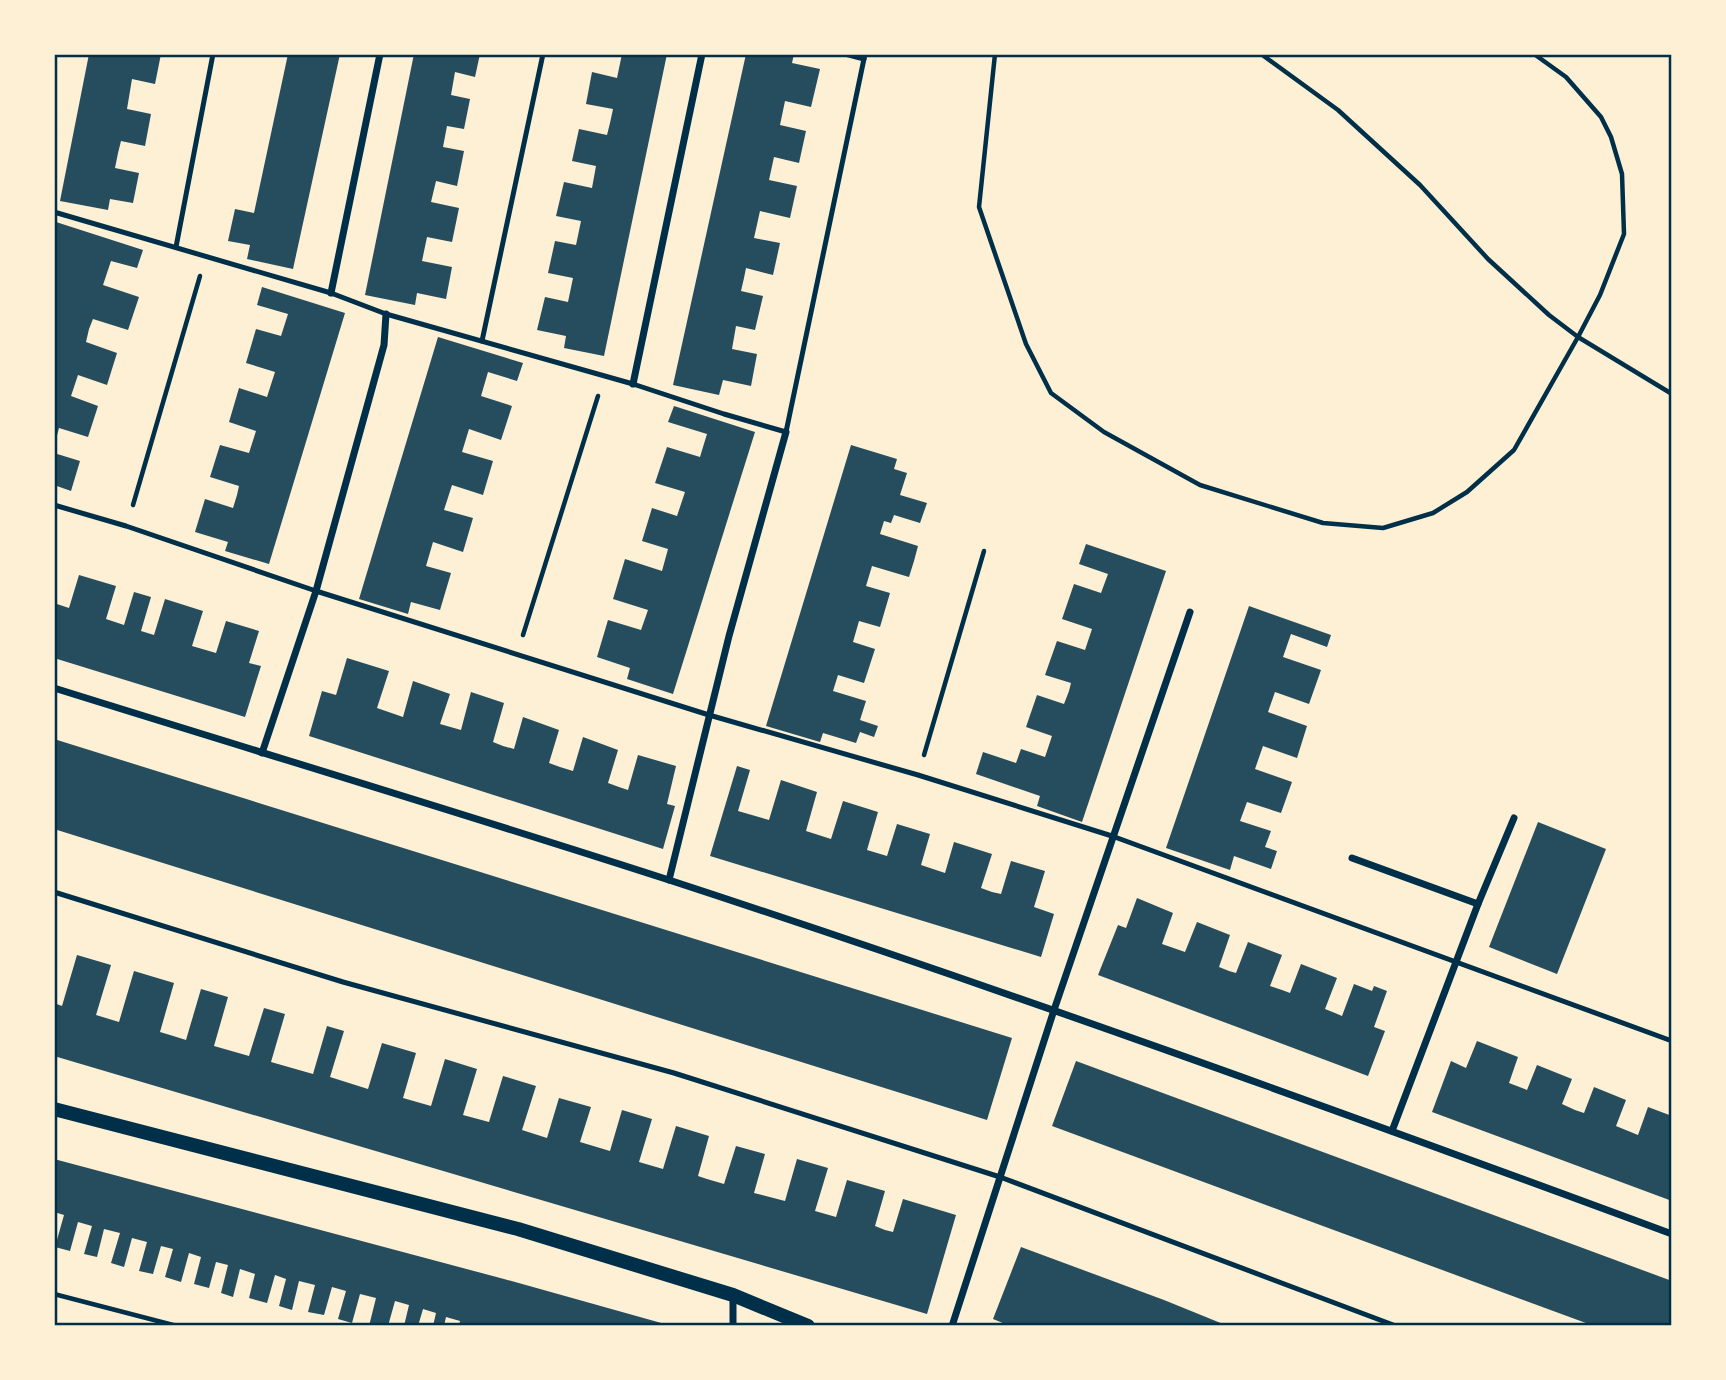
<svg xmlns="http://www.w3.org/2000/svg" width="1726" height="1380" viewBox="0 0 1726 1380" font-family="'IBM Plex Sans',sans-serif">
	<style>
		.building { fill: #264d5e }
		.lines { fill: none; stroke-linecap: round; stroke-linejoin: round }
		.path { stroke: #003049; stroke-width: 4.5 }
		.service { stroke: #003049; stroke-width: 5 }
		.minor { stroke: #003049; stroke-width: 7 }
		.secondary { stroke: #003049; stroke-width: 14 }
		.neatline { fill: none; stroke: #003049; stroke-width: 2.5 }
	</style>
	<rect width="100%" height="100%" fill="#fdf0d5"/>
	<g class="building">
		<polygon points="89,54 161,54 155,84 132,79 127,109 151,114 145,146 121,141 118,153 115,168 139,173 133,203 110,199 108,210 60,201"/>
		<polygon points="288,54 340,54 293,269 247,259 250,245 228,241 235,209 254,213"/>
		<polygon points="414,54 480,54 475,77 455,72 451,95 470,99 464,129 447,126 443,147 464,151 457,186 436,181 431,202 459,208 452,242 427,237 422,261 452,267 446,299 417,293 415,305 365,295"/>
		<polygon points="622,54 667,54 604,356 564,348 566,336 537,330 545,297 568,302 573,278 548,273 555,241 576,245 581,221 556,216 564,182 592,188 596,166 572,161 579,129 607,135 610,123 613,109 586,104 592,72 617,78"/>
		<polygon points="746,54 794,54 792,63 820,69 811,107 785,101 780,125 806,131 799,163 774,157 769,180 797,186 790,218 760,211 754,238 780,243 773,275 746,268 744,278 741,291 763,296 755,330 736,326 732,349 757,354 751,386 723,380 719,395 673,385"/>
		<polygon points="56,222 143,250 137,268 111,261 103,285 139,297 128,330 93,319 89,329 86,342 117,353 107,385 78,375 71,396 98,406 88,437 59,428 55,443"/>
		<polygon points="262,287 345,313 269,564 225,551 228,542 195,532 205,499 233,508 237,495 239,486 210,477 220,445 249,453 256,431 229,422 239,388 267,397 275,372 246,363 256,329 281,336 288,314 257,305"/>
		<polygon points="438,337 523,363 517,381 488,372 481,396 512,406 501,440 469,429 462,452 493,461 483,495 452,485 444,510 473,518 463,552 433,542 426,566 451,573 440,610 411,602 408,614 359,599"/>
		<polygon points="674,406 755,432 673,694 627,679 630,668 597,657 608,620 641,630 648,610 613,599 625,559 662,571 668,549 642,541 652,508 677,516 685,492 655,483 667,447 700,457 703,447 707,434 668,422"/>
		<polygon points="851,445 897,459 894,469 907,473 900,495 927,503 920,523 894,515 891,523 884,521 880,534 918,546 914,561 909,577 872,566 866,586 890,593 880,627 859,621 853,642 875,649 864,683 838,675 833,691 866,701 860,720 878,726 874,737 860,732 856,743 823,733 820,742 766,726"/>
		<polygon points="54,453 80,461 71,491 54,485"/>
		<polygon points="1086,544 1166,571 1082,822 1037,806 1040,796 976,774 983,752 1016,763 1021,749 1045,757 1052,736 1026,727 1037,695 1064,704 1069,691 1071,683 1045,675 1057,641 1085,650 1092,629 1062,619 1074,584 1101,593 1108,574 1079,564"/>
		<polygon points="79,575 116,586 106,619 124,625 134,592 151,597 141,631 154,635 165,599 203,611 192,646 216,653 226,621 259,631 249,663 261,666 245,717 54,658 54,603 69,608"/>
		<polygon points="1249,606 1331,635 1327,647 1291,634 1283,657 1321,670 1309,704 1275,692 1268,712 1307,726 1297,758 1263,746 1255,769 1292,782 1281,813 1247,802 1240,821 1271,831 1265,847 1277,851 1271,869 1234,856 1230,870 1166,848"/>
		<polygon points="347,658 389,671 377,708 403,717 413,681 450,694 440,724 461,730 471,692 504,703 493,742 503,746 514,749 523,717 559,730 549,763 560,767 573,771 583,737 618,750 608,783 619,787 628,790 638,755 676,766 667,804 675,806 663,849 309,736 322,691 336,695"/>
		<polygon points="54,739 1012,1038 987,1120 54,829"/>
		<polygon points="737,766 750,770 738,811 769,820 781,780 817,792 806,831 831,839 843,801 878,812 867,850 887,856 897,824 930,834 921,865 945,873 954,842 992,854 981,888 992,892 1001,894 1011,861 1045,871 1034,907 1054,914 1041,957 710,856"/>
		<polygon points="1538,822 1606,849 1557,974 1489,947"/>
		<polygon points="1137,898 1173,913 1162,944 1185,952 1197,922 1230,935 1219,967 1229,971 1236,973 1248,942 1282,955 1270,986 1282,990 1290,993 1301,964 1337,978 1325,1009 1335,1013 1342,1016 1354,984 1372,991 1374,986 1387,991 1374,1027 1385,1031 1368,1076 1098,975 1118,925 1126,928"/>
		<polygon points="77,955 111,965 96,1015 119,1022 134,971 174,983 160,1032 170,1035 186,1040 201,989 228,997 214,1046 249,1056 264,1008 285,1014 271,1062 313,1074 327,1026 344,1031 330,1077 368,1089 382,1043 416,1053 403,1098 431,1106 445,1059 477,1069 463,1115 489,1122 503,1076 536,1086 522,1130 547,1138 559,1098 591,1107 580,1142 610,1151 622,1110 652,1119 639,1162 663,1169 676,1126 709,1136 698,1176 707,1179 724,1184 736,1146 765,1154 754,1193 785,1201 797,1159 828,1168 815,1211 836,1217 847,1180 885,1191 875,1226 885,1230 893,1232 903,1199 956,1215 927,1314 54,1056 54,1003 62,1006"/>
		<polygon points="1477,1041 1518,1057 1509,1083 1527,1090 1537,1065 1572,1079 1562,1104 1575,1110 1584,1113 1594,1087 1626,1100 1616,1126 1638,1135 1648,1107 1672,1116 1672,1201 1432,1112 1451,1061 1466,1068"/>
		<polygon points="1076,1061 1672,1281 1672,1326 1594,1326 1052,1126"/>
		<polygon points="54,1159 504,1279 672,1326 459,1326 460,1321 446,1317 444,1326 433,1326 436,1313 423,1309 418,1326 404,1326 409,1305 395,1301 388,1326 369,1326 376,1298 360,1294 352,1323 338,1319 346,1291 332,1287 324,1315 308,1312 315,1285 299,1281 292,1310 279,1306 286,1279 275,1275 267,1303 249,1298 255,1274 240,1269 233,1297 221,1293 228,1265 216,1262 209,1288 194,1284 201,1257 189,1253 181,1282 165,1277 173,1249 161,1246 153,1274 139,1271 147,1242 132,1238 124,1267 111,1263 120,1233 104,1229 97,1257 84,1254 92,1226 78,1222 70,1251 55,1247 64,1215 54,1212"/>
		<polygon points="1021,1247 1164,1300 1228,1326 1010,1326 993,1319"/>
	</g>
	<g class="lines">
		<g class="path">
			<polyline points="995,54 979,207 1026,344 1051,393 1104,432 1200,485 1323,523 1383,528 1433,513 1467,492 1514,450 1578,337 1600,295 1624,234 1622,174 1611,137 1601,117 1566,77 1534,54"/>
			<polyline points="1261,54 1338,110 1420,185 1488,259 1549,315 1578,337 1672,394"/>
			<polyline points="133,505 200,276"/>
			<polyline points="523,635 598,396"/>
			<polyline points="924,755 984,551"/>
			<polyline points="54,1294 177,1326"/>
		</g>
		<g class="service">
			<polyline points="845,54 864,59"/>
			<polyline points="54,212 331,293 386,314 633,384 724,414 786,432 865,54"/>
			<polyline points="176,247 213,54"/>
			<polyline points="482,341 543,54"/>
			<polyline points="54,505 126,526 316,591 709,715 918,775 1112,836 1672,1041"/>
			<polyline points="54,892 343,982 674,1073 1000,1177 1396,1326"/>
		</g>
		<g class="minor">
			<polyline points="331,293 380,54"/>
			<polyline points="633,384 702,54"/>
			<path d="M54,688C259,752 465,814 669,880C1006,990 1339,1111 1672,1234"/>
			<polyline points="262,753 316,591 384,345 386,314"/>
			<polyline points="1352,858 1478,904"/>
			<polyline points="669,880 729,636 786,432"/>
			<polyline points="1392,1131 1478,904 1514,818"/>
			<polyline points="733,1326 733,1296"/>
			<polyline points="952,1326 1054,1010 1190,612"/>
		</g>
		<polyline class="secondary" points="54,1109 518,1229 733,1295 808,1326"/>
	</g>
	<rect width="1726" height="1380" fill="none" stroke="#fdf0d5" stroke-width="112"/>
	<rect x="56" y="56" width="1614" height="1268" class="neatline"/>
</svg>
